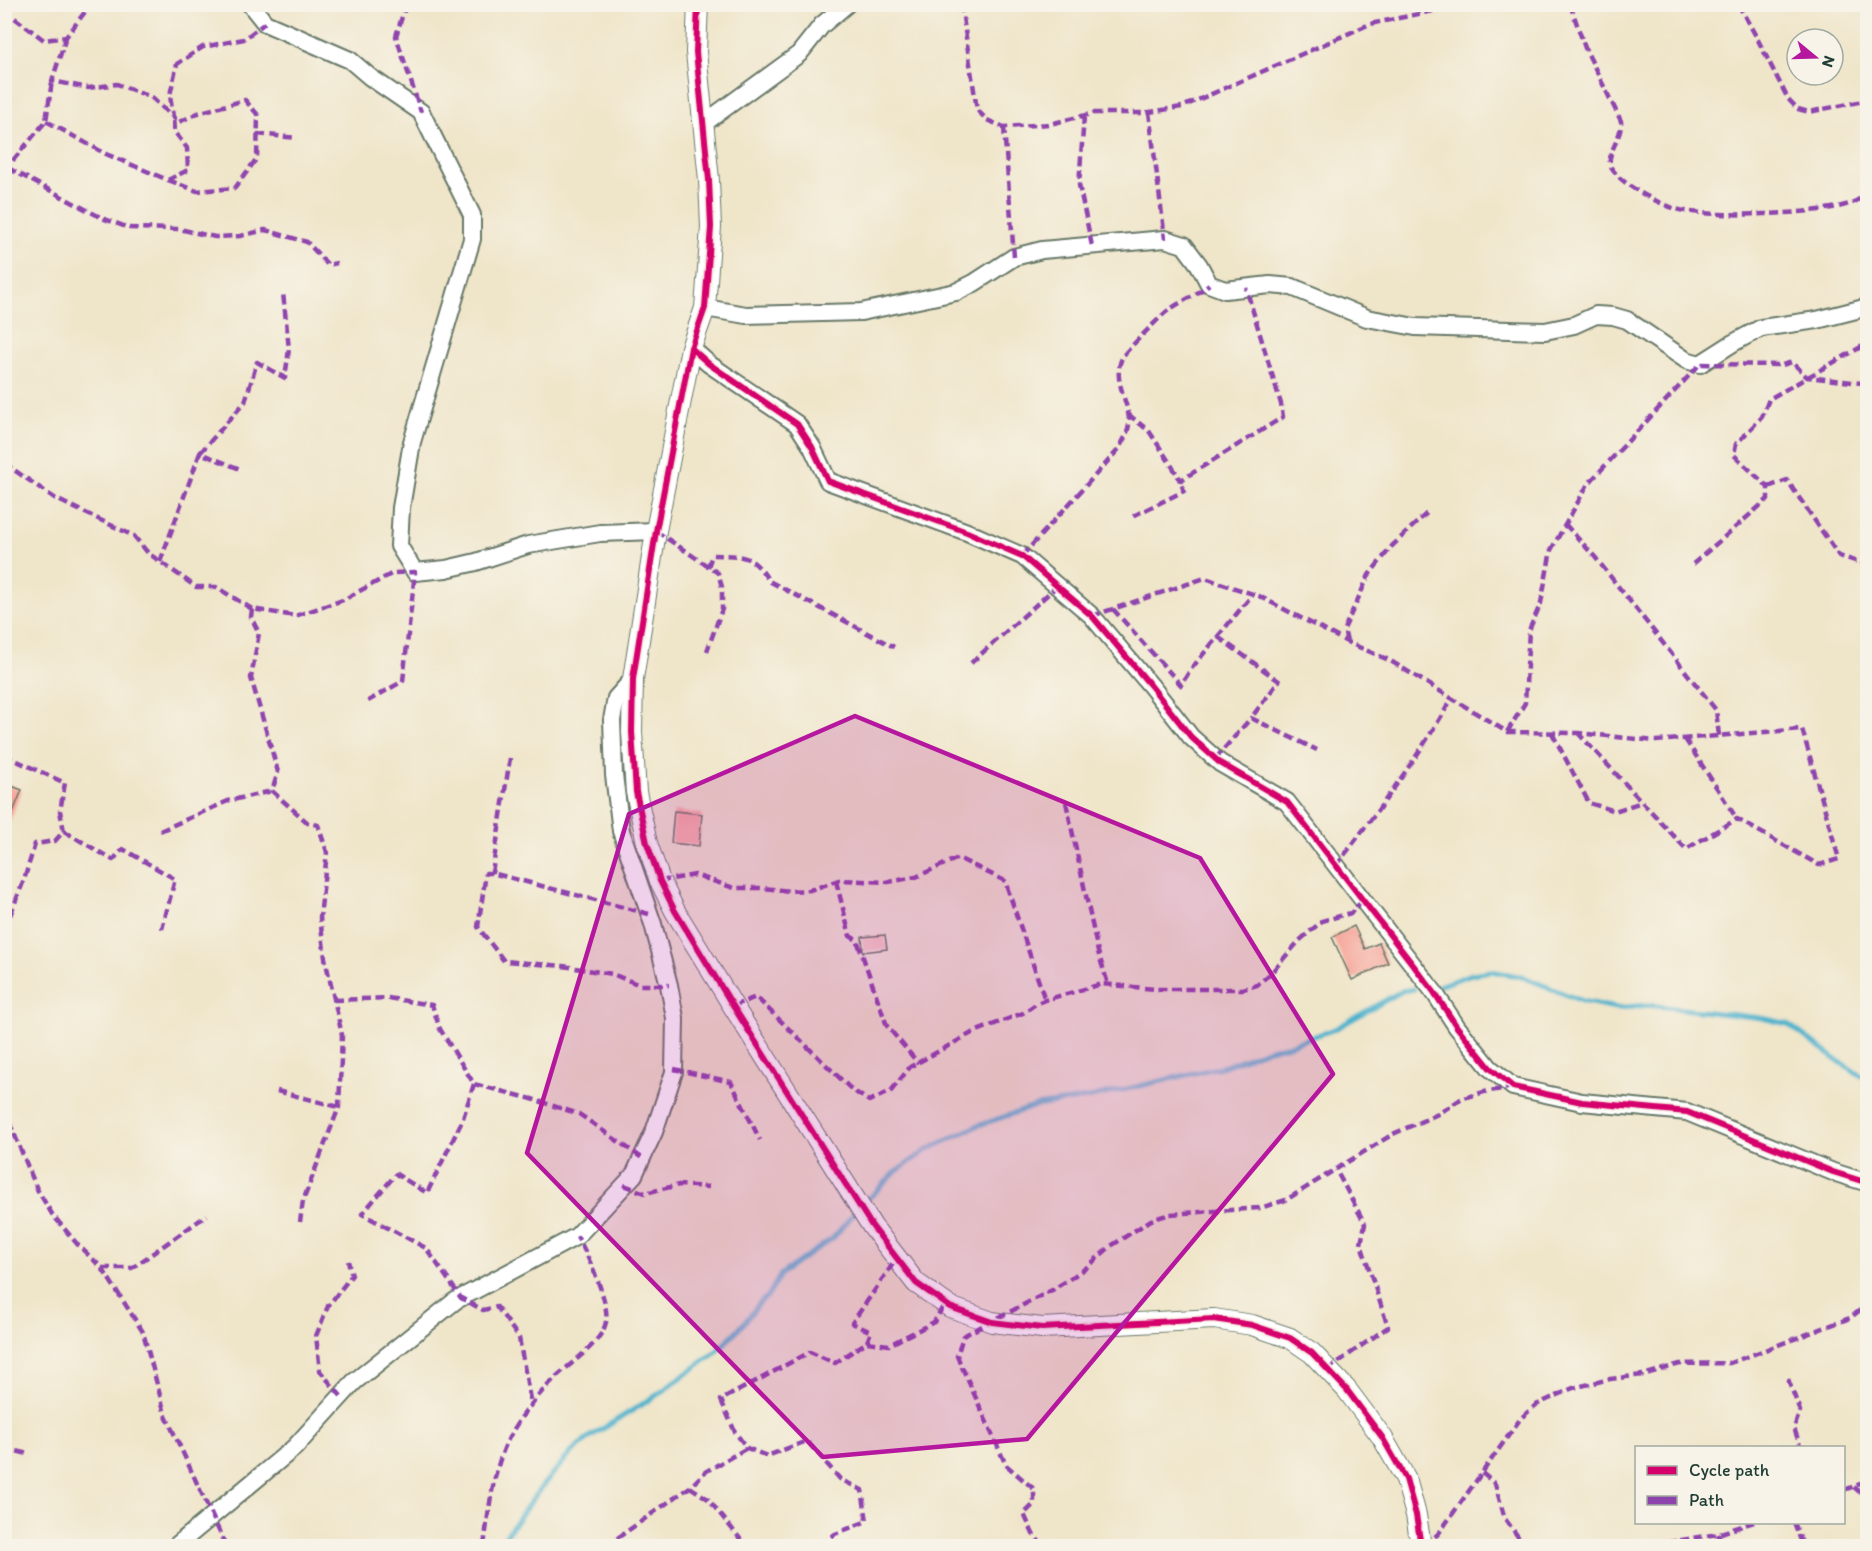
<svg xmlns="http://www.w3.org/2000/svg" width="1872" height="1551" viewBox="0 0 1872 1551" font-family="Itim,sans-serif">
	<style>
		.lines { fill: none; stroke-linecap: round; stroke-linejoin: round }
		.stream { stroke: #4eb3cd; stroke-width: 5 }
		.building { fill: #f6a195 }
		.minor-casing { stroke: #687868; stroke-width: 20 }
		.tertiary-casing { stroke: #687868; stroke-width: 22 }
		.minor { stroke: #fff; stroke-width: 16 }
		.tertiary { stroke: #fff; stroke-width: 20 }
		.quiet { stroke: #8e44ad; stroke-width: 4.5; stroke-dasharray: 9 4.5; stroke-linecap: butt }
		.cycleway-casing { stroke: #f7f3e8; stroke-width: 10 }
		.cycleway { stroke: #d6006c; stroke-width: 6 }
		.marked { fill: #b5179e; fill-opacity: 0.2; stroke: #b5179e; stroke-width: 4.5; stroke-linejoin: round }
	</style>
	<rect width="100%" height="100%" fill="#f7f3e8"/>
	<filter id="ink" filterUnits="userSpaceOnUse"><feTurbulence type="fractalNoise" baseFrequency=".0167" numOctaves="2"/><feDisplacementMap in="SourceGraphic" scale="12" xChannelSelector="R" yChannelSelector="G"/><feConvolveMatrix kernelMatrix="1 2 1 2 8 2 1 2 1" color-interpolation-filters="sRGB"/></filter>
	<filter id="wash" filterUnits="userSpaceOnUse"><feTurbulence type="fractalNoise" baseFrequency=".008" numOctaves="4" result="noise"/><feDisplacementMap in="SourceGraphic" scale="24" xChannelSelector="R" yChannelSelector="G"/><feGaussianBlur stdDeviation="1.35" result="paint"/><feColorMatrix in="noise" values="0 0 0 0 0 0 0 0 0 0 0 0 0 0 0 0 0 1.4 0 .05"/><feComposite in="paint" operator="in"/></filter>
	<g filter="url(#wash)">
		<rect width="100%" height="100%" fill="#efe5c9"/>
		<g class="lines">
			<g class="stream">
				<polyline points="1438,986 1472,974 1491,971 1523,977 1582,1001 1616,1008 1648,1005 1762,1018 1788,1024 1834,1058 1860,1075 1868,1078"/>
				<polyline points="498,1546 543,1485 571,1453 591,1436 654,1397 715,1353 745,1322 761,1301 768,1296 781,1274 833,1238 857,1210 897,1171 927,1150 977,1126 1036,1106 1088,1098 1225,1066 1269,1049 1286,1046 1335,1029 1402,991 1414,989"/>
			</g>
		</g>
		<g id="blocks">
			<g class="building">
				<polygon points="4,783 22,790 5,832 4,832"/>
				<polygon points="674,811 702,814 699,846 671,843"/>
				<polygon points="1354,926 1365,949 1379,943 1388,963 1352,980 1332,937"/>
				<polygon points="885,935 887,949 863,952 862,937"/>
			</g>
		</g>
	</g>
	<g filter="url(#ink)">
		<use href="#blocks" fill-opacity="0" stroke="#687868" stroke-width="1.5"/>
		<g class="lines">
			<g class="minor-casing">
				<g id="minor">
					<polyline points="250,4 265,23 350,60 370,77 421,112 472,215 472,239 412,442 401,508 399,546 415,572 446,569 476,562 528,545 600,533 656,531"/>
					<polyline points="703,124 799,54 822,25 847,4"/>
					<polyline points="705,308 746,315 861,312 956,292 974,283 1014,257 1042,250 1165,239 1184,245 1199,265 1209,284 1225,290 1270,285 1292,287 1367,318 1415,327 1545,331 1574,325 1596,315 1613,316 1627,320 1686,360 1700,364 1733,343 1761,328 1817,320 1868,307"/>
					<polyline points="691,348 709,364 797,424 812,447 828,481 967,532 1022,556 1092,616 1151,686 1191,737 1220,763 1287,802 1434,992 1457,1027 1490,1068 1513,1087 1582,1102 1687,1112 1833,1172 1868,1183"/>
					<polyline points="176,1546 295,1447 354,1382 455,1301 577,1236 634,1175 654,1132 674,1072 675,1018 669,985 653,924 621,831 614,775 612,720 616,698 633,679"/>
				</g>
			</g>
			<g class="tertiary-casing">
				<polyline id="tertiary" points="698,4 696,52 709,180 711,227 705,308 691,348 656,531 633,679 632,732 636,792 647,843 660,881 675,911 733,1006 872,1226 916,1283 950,1307 992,1322 1042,1328 1214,1319 1252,1325 1290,1338 1312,1353 1347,1390 1382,1437 1406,1479 1416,1515 1421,1546"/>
			</g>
			<use href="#minor" class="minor"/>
			<use href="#tertiary" class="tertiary"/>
			<g class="quiet">
				<polyline points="406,4 396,36 421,112"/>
				<polyline points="961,4 977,110 987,120 1004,127 1050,124 1094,113 1143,113 1182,107 1370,24 1467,4"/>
				<path d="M1570,4L1585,48L1621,121C1623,138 1603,156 1612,169C1624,186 1654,201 1673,208C1702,219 1823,215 1852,203C1857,201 1862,197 1868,194"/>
				<polyline points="1738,4 1757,38 1788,99 1798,109 1809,112 1868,100"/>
				<polyline points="4,10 44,40 66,37 91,4"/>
				<polyline points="66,37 52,81 89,88 117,84 151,97 173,117 170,95 177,64 203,47 244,39 265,23"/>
				<polyline points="1149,112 1165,239"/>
				<polyline points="1084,116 1079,185 1092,246"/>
				<polyline points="46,121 106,154 168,180 188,170 187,148 174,131 173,117"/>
				<polyline points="1004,127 1014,257"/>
				<polyline points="257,134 297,138"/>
				<polyline points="8,168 102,218 129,228 179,229 215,237 240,236 265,230 307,242 328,265 337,263"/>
				<polyline points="4,171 46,121 52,81"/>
				<polyline points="168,180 197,191 235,188 257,158 258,115 245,100 198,113 179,122 173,117"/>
				<polyline points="1128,414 1149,431 1181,480 1283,417 1281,404 1246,288"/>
				<polyline points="1868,416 1865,428 1864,498 1868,500"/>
				<polyline points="200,453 245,402 257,362 285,378 289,349 283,293"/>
				<polyline points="4,463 56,499 134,536 148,553 196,587 216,587 252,609 295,616 343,600 393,573 415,572 403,681 368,701"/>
				<polyline points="1768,487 1787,480 1839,556 1868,565"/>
				<polyline points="1133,516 1184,491 1178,476"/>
				<polyline points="1565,524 1595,557 1716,710 1719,736"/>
				<polyline points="656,531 718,573 722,587 722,609 707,651"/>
				<path d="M1022,556L1118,450C1123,441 1130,431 1129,420C1128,399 1111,378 1123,356C1128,349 1159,318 1166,312C1180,301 1195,297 1209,284"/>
				<polyline points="160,562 200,453 240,469"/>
				<polyline points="1693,564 1768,499 1768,487 1734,455 1736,444 1762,417 1769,399 1868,343"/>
				<path d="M708,567L712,555C743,556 751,553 769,581L894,647"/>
				<polyline points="252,609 251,617 259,633 251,678 278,772 272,791 308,823 318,825 327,852 320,918 325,958 342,1035 339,1107 303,1201 300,1222"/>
				<polyline points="1113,609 1181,685 1191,669 1253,594"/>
				<polyline points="1092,616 1205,578 1259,596 1347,642 1389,660 1507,732 1578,733 1656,741 1802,729 1839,859 1819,865 1737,819 1686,849 1578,733"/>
				<polyline points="1218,637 1279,681 1251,718"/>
				<polyline points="1347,642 1344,629 1369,575 1392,546 1429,511"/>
				<polyline points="971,663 1057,586"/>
				<polyline points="1507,732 1525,703 1529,630 1541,603 1551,550 1588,484 1700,364 1782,365 1792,362 1807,377 1862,383 1868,394"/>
				<polyline points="1552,733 1589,803 1615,811 1642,802"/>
				<polyline points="1685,739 1737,819"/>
				<polyline points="4,755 65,783 60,811 64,831 55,841 35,844 24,880 9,918"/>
				<polyline points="1215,759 1251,718 1317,750"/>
				<polyline points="1066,802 1098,952 1108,984"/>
				<polyline points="64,831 113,860 123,849 175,879 162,929"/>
				<polyline points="160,831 228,801 272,791"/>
				<path d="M1336,866C1377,812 1418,758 1452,698"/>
				<polyline points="492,873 510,758"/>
				<polyline points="660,881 695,875 734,888 764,888 789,891 810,890 839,880 888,882 916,877 958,858 1005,881 1045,1000"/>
				<polyline points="836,881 850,936 857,940 887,1026 918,1063"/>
				<polyline points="649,914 492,873 486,873 478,927 504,961 563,966 612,974 640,985 669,985"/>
				<polyline points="334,1000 388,998 432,1005 440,1029 474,1084 532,1099 579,1114 642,1158"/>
				<polyline points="733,1006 756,997 851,1089 869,1101 891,1091 910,1067 972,1033 1023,1013 1037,1003 1045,1000 1102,984 1156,989 1243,989 1257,985 1271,973 1299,941 1322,921 1351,913 1362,901"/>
				<polyline points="674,1069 731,1082 760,1140"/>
				<polyline points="474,1084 462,1121 427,1193 396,1174 362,1214 426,1248 461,1298 483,1310 497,1307 519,1338 531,1405"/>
				<polyline points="277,1091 339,1107"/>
				<polyline points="4,1109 37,1189 52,1214 78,1245 102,1268 143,1332 165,1414 226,1546"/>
				<polyline points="624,1185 645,1193 679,1185 709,1187"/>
				<polyline points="102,1268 132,1268 207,1215"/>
				<polyline points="867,1342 871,1332 852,1323 897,1258"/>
				<polyline points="1327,1370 1388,1327 1361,1244 1365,1224 1336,1170"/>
				<polyline points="1788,1379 1800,1411 1794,1428 1801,1448"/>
				<polyline points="341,1396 320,1371 316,1336 328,1306 352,1275 348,1261"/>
				<polyline points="4,1448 28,1454"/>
				<polyline points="1482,1473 1495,1484 1505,1519 1525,1546"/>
				<polyline points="690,1487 708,1499 746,1546"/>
				<polyline points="1854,1487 1868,1500"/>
				<polyline points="1844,1490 1868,1481"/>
				<polyline points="1794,1522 1803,1546"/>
				<polyline points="1718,1534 1723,1546"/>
				<path d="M484,1546C489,1509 493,1465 512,1432C523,1413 539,1394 555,1378C570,1363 602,1343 606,1322C610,1302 587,1254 577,1236"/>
				<polyline points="606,1546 690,1487 705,1472 747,1448"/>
				<polyline points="821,1546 835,1534 867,1521 862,1490 840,1479 807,1441 767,1456 747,1448 735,1432 721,1400 810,1352 835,1363 867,1342 889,1345 934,1322 945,1303"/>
				<polyline points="1043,1546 1033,1534 1024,1514 1034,1504 1034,1489 1006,1465 957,1356 963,1336 1054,1289 1086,1268 1111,1246 1151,1220 1170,1214 1260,1208 1286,1200 1393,1134 1438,1114 1461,1099 1484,1092 1513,1087"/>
				<polyline points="1425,1546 1439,1533 1521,1418 1536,1405 1573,1388 1610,1379 1643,1375 1680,1364 1730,1363 1850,1318 1868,1304"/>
				<polyline points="1654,1546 1664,1543 1718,1534 1754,1522"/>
			</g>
			<g class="cycleway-casing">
				<g id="cycleway">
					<polyline points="698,4 696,52 709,180 711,227 705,308 691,348 656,531 633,679 632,732 636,792 647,843 660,881 675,911 733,1006 872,1226 916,1283 950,1307 992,1322 1042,1328 1214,1319 1252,1325 1290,1338 1312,1353 1347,1390 1382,1437 1406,1479 1416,1515 1421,1546"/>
					<polyline points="691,348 709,364 797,424 812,447 828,481 967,532 1022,556 1092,616 1151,686 1191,737 1220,763 1287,802 1434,992 1457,1027 1490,1068 1513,1087 1582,1102 1687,1112 1833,1172 1868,1183"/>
				</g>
			</g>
			<use href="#cycleway" class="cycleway"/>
		</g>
	</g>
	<path class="marked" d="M855,716L1200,858L1333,1074L1027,1439L823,1457L527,1153L629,814Z"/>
	<rect width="1872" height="1551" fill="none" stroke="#f7f3e8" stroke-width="24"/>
	<rect x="1635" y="1446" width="210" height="78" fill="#f7f3e8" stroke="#a1aaa0" stroke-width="1.5"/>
	<rect x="1647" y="1466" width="30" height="9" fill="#d6006c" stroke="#a1aaa0" stroke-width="1.5"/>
	<text x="1689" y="1476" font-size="18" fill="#1f3d34">Cycle path</text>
	<rect x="1647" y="1496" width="30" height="9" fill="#8e44ad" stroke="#a1aaa0" stroke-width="1.5"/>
	<text x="1689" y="1506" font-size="18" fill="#1f3d34">Path</text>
	<g transform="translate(1815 57) rotate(109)"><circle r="28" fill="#f7f3e8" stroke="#a1aaa0" stroke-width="1.5"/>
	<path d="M0-4.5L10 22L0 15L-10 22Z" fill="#b5179e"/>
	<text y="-9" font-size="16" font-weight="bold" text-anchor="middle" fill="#1f3d34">N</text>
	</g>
</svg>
